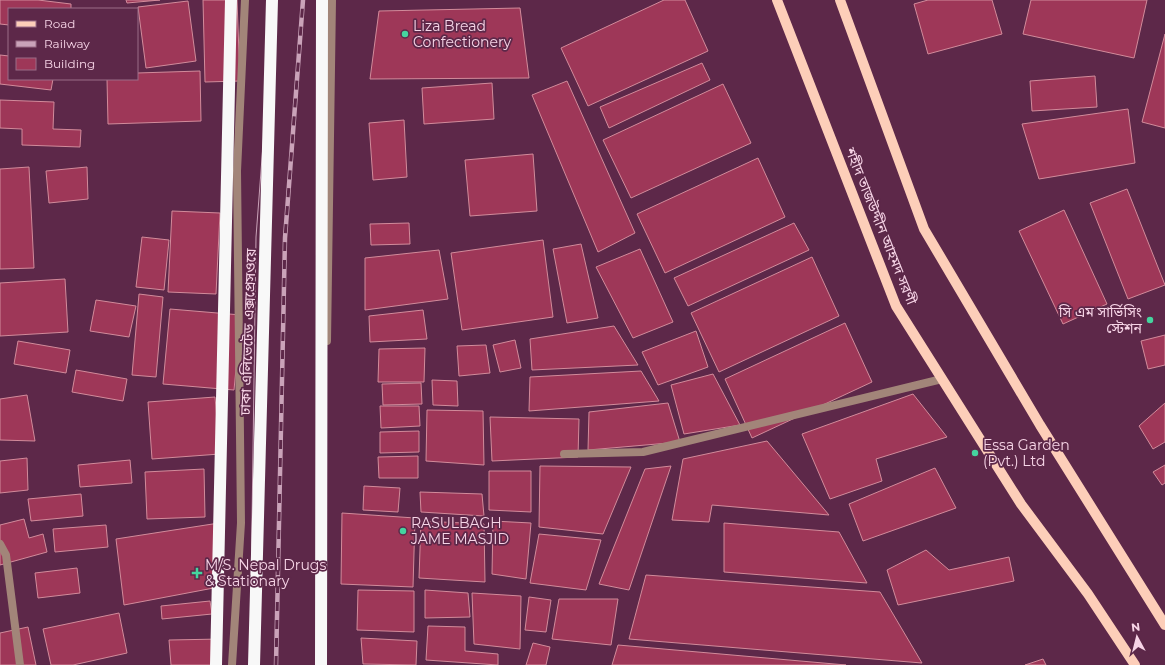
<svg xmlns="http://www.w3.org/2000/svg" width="1165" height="665" viewBox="0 0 1165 665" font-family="Montserrat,'Noto Sans Bengali',sans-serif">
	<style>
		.building { fill: #9e3758; stroke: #d28b9b }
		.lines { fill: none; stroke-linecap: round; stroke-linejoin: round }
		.service { stroke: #a28579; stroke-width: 8 }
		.minor { stroke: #a28579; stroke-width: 8 }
		.primary { stroke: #fdceb9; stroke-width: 10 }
		.motorway { stroke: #f8f8f8; stroke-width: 12 }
		.tram { stroke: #caa3b9; stroke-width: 1 }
		.rail-casing { stroke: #caa3b9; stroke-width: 4.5 }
		.rail { stroke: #5d2849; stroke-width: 3; stroke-dasharray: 9; stroke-linecap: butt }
		.motorway-bridge { stroke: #f8f8f8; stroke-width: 12 }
		.poi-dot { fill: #45d49f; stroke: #5d2849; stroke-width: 1.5 }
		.labels { text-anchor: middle; stroke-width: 3.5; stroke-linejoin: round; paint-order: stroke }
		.poi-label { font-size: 14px; fill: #f7d5e7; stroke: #5d2849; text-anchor: start }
		.street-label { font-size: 14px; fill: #f7d5e7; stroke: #5d2849 }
	</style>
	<rect width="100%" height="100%" fill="#5d2849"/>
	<g class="building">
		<polygon points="0,0 38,0 71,4 71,9 9,9 9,25 0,24"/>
		<polygon points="126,0 160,0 127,3"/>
		<polygon points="203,0 237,0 240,81 205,82"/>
		<polygon points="664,0 685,0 708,51 588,106 561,48"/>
		<polygon points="928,0 992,0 1002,34 928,54 914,4"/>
		<polygon points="1031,0 1147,0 1134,58 1023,34"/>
		<polygon points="188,1 196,61 146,68 138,7"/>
		<polygon points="520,8 529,78 370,79 379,11"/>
		<polygon points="1165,34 1165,128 1142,122"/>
		<polygon points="0,55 9,56 9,79 53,79 51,90 0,84"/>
		<polygon points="702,63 710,80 609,128 600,107"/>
		<polygon points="200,71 201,121 108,124 107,79 137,79 137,73"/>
		<polygon points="1095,76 1097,107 1032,111 1030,81"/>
		<polygon points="567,81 635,233 598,252 532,95"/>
		<polygon points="492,83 494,119 424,124 422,88"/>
		<polygon points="723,84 751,143 631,198 603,140"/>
		<polygon points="0,100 54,102 53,129 81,130 80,147 22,145 22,129 0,128"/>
		<polygon points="1128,109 1135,163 1039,179 1022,124"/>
		<polygon points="404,120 407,177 373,180 369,123"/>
		<polygon points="533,154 537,211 470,216 465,160"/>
		<polygon points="758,158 785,217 665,273 637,214"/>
		<polygon points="29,167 34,268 0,269 0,169"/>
		<polygon points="87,167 88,199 49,203 46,171"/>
		<polygon points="1127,189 1165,285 1128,299 1090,203"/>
		<polygon points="1064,210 1107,304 1063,324 1019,231"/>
		<polygon points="172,211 220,213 216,294 168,292"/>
		<polygon points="409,223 410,244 371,245 370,224"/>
		<polygon points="794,223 809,250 688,306 674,278"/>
		<polygon points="142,237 169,240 164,290 136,287"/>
		<polygon points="543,240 553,317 462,330 451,253"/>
		<polygon points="581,244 598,318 567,323 553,249"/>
		<polygon points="640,249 673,322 633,338 596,267"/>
		<polygon points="439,250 448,299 365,310 365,258"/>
		<polygon points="812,257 839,316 719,372 691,313"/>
		<polygon points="65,279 68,332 0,336 0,283"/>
		<polygon points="139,294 163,297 156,377 132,375"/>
		<polygon points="96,300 136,306 129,337 90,331"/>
		<polygon points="170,309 241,315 234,390 163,384"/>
		<polygon points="423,310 427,339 370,342 369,316"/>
		<polygon points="845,323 872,382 752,438 725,379"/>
		<polygon points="614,326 638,365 532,370 530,339"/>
		<polygon points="696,331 708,367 658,385 642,352"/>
		<polygon points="1165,335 1165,365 1148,369 1141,341"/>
		<polygon points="515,340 521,368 500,372 493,345"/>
		<polygon points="18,341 70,350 66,373 14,364"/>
		<polygon points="486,345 490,373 459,376 457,346"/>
		<polygon points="425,348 424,382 378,382 379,349"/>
		<polygon points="76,370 127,379 123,401 72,392"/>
		<polygon points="641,371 659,401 529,411 530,377"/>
		<polygon points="713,374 740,425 684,434 671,385"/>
		<polygon points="432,380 457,381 458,406 433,405"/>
		<polygon points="421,383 422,404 383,405 382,384"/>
		<polygon points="913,394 947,437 876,459 882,481 830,499 802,434"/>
		<polygon points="27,395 35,441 0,440 0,399"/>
		<polygon points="215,397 220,454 152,459 148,402"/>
		<polygon points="668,403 680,442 588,450 589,412"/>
		<polygon points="1165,403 1165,442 1153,449 1139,426"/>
		<polygon points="380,406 419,406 420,426 381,428"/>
		<polygon points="427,410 483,411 484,465 426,461"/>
		<polygon points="490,417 579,419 578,457 492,461"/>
		<polygon points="419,431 419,452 380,453 380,432"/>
		<polygon points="767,441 829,515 712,505 709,522 672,520 683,459"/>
		<polygon points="418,456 418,478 379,478 378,457"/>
		<polygon points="27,458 28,490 0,493 0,461"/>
		<polygon points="130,460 132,483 80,487 78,465"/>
		<polygon points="1165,465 1165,483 1162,485 1153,472"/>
		<polygon points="540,466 631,467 603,534 539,527"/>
		<polygon points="671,466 629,590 599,584 645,469"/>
		<polygon points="935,468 956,508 863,541 849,504"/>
		<polygon points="204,469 205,517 147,519 145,472"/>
		<polygon points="489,471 531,471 531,512 489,510"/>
		<polygon points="364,486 400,488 398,512 363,510"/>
		<polygon points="420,492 482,494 484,516 421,512"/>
		<polygon points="81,494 83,516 31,521 28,499"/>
		<polygon points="342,513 415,518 413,587 341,584"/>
		<polygon points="24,519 29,538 43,534 47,552 0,565 0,525"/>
		<polygon points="421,521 484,524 485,582 419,578"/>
		<polygon points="493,521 531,523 526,579 492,574"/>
		<polygon points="219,523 219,587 124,605 116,539"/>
		<polygon points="724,523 839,532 867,583 724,572"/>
		<polygon points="106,525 108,547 55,552 53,529"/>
		<polygon points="539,534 601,540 586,590 530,583"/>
		<polygon points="926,550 949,570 1009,557 1014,581 898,605 887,570"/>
		<polygon points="77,568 80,593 38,598 35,573"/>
		<polygon points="646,575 880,592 922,663 629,639"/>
		<polygon points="358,590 414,591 414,632 357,630"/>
		<polygon points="425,590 468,593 470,617 425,618"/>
		<polygon points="472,593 521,596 520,649 474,644"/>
		<polygon points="529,597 551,600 546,632 525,630"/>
		<polygon points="559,599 618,599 611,645 552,639"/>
		<polygon points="210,601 212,614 162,619 161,606"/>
		<polygon points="119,613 127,653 73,665 51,665 43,629"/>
		<polygon points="428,626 465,627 465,651 498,654 498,665 426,660"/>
		<polygon points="28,627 36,665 0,665 0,633"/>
		<polygon points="361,638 417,641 416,665 363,664"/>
		<polygon points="221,639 219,665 171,665 169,640"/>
		<polygon points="533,643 550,647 546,665 526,665"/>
		<polygon points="618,645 846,665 612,665"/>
		<polygon points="1043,659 1046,665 1025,665"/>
	</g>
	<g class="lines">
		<polyline class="service" points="564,454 643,452 942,379"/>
		<g class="minor">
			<polyline points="327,341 332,0"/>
			<polyline points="0,544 6,555 20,665"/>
			<polyline points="232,665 241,523 237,171 245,0"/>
		</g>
		<g class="primary">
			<polyline points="777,0 896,306 1021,504 1088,594 1135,665"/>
			<polyline points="840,0 924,229 1040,425 1165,625"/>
		</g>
		<g class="motorway">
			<polyline points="216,665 231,0"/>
			<polyline points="321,665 322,0"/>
		</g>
		<polyline class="tram" points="250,665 256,237 274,0"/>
		<g class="rail-casing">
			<polyline id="rail" points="276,665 285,238 303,0"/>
		</g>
		<use href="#rail" class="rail"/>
		<polyline class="motorway-bridge" points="254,665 272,0"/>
	</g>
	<g class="poi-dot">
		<circle cx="405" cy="34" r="4"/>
		<circle cx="1150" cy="320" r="4"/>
		<circle cx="975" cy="453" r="4"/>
		<circle cx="403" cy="531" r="4"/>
		<path d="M195 567h4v4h4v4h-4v4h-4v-4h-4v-4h4z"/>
	</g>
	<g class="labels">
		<g class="poi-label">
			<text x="413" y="31">Liza Bread<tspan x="413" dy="16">Confectionery</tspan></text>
			<text x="1142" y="317" text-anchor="end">সি এম সার্ভিসিং<tspan x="1142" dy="16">স্টেশন</tspan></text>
			<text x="983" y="450">Essa Garden<tspan x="983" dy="16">(Pvt.) Ltd</tspan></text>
			<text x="411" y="528">RASULBAGH<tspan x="411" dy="16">JAME MASJID</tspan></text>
			<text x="205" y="570">M/S. Nepal Drugs<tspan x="205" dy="16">&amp; Stationary</tspan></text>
		</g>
		<g class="street-label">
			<text transform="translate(881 226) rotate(68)" y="5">শহীদ তাজউদ্দীন আহমদ সরণী</text>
			<text transform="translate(248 332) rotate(-88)" y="5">ঢাকা এলিভেটেড এক্সপ্রেসওয়ে</text>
		</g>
	</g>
	<rect x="8" y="8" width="130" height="72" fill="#5d2849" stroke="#9b6d88"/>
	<rect x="16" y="21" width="20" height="6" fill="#fdceb9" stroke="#9b6d88"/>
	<text x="44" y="28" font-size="12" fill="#f7d5e7">Road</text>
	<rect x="16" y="41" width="20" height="6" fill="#caa3b9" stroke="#9b6d88"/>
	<text x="44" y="48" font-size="12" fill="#f7d5e7">Railway</text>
	<rect x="16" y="58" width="20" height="12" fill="#9e3758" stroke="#9b6d88"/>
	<text x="44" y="68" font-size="12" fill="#f7d5e7">Building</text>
	<g transform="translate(1137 637) rotate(353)" stroke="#5d2849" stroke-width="3" paint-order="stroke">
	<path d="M0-3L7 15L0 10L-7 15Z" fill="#f7d5e7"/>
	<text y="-6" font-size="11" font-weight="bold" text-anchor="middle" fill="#f7d5e7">N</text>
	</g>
</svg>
